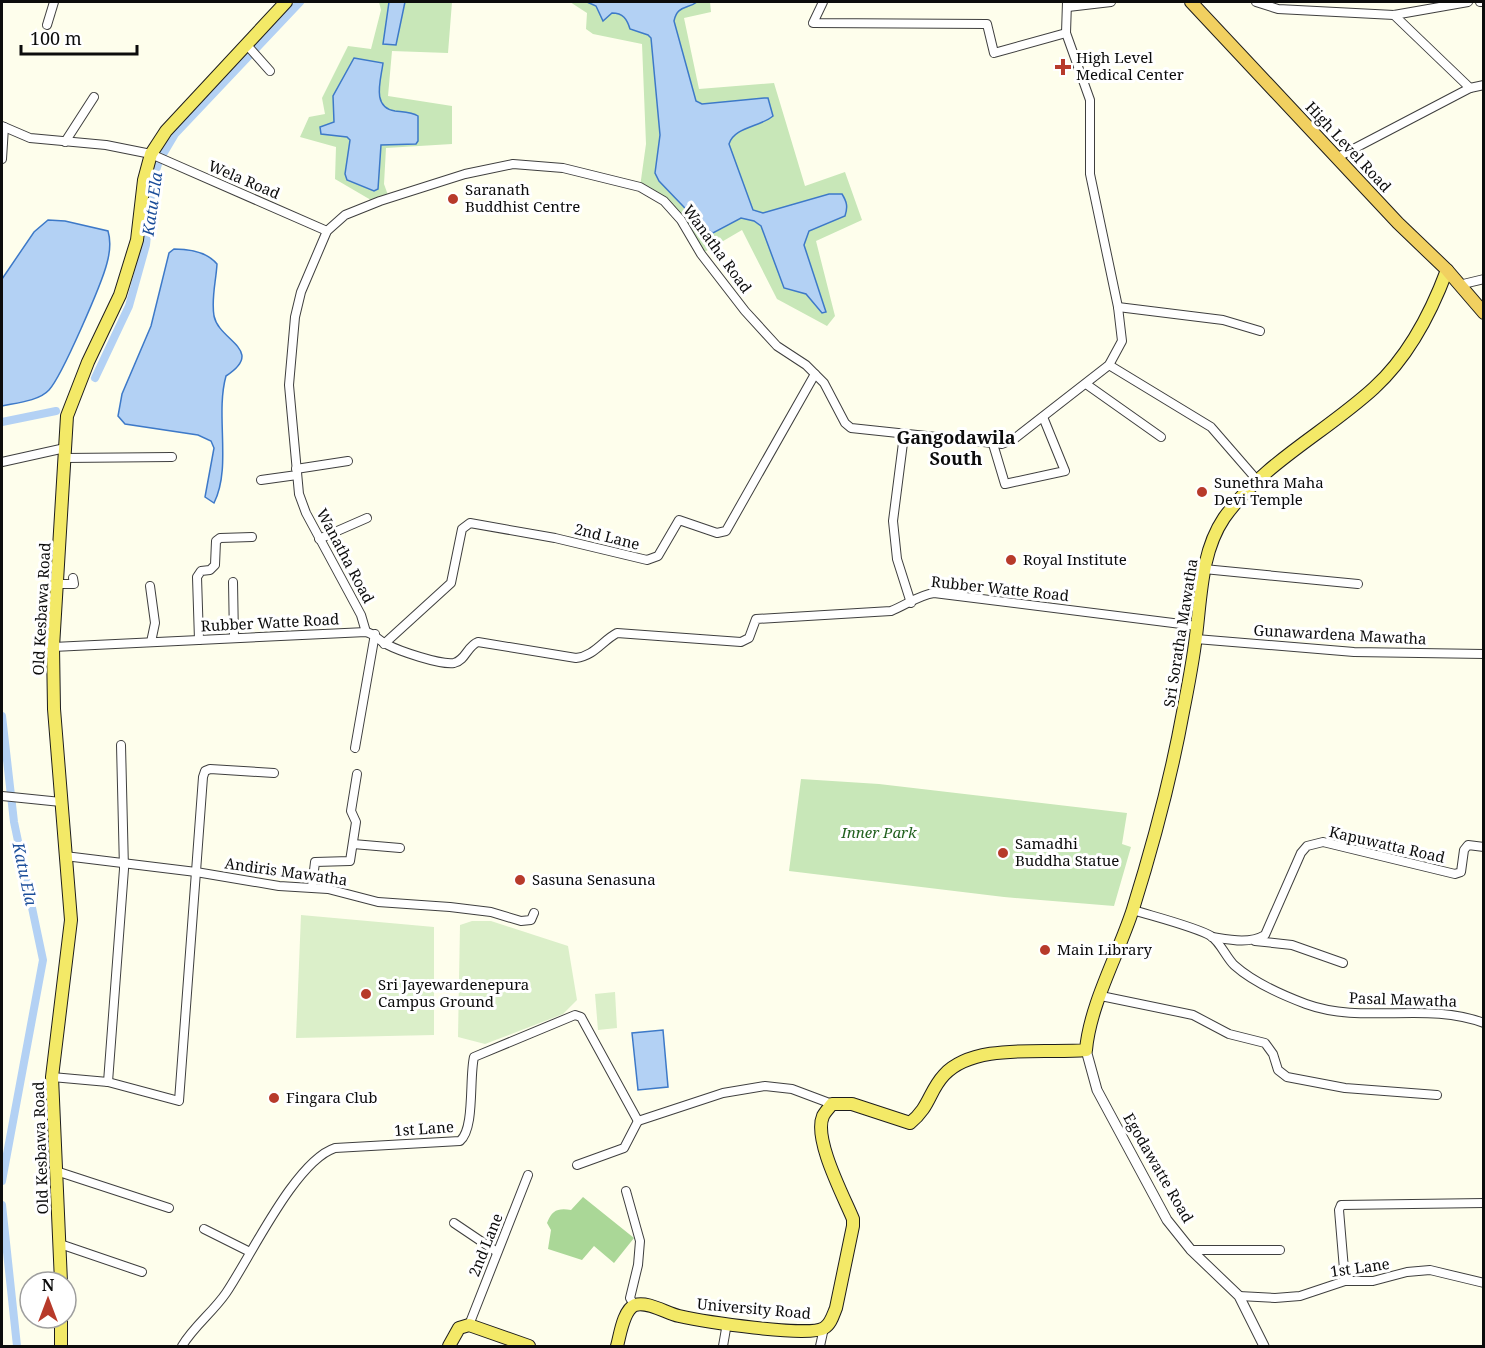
<svg xmlns="http://www.w3.org/2000/svg" width="1485" height="1348" viewBox="0 0 1485 1348" font-family="'Noto Serif',serif">
	<style>
		.green { fill: #c8e7b8 }
		.forest { fill: #aad797 }
		.pitch { fill: #dbefc9 }
		.water { fill: #b3d1f4; stroke: #3d79c8; stroke-width: 1.5 }
		.lines { fill: none; stroke-linecap: round; stroke-linejoin: round }
		.canal { stroke: #b3d1f4; stroke-width: 8 }
		.minor-casing { stroke: #3f3f3f; stroke-width: 10 }
		.tertiary-casing { stroke: #3f3f3f; stroke-width: 11 }
		.primary-casing { stroke: #1d1d1d; stroke-width: 14 }
		.trunk-casing { stroke: #1d1d1d; stroke-width: 14 }
		.minor { stroke: #fff; stroke-width: 8 }
		.tertiary { stroke: #fff; stroke-width: 9 }
		.primary { stroke: #f3e967; stroke-width: 12 }
		.trunk { stroke: #f1d060; stroke-width: 12 }
		.poi-dot { fill: #b73a2a; stroke: #fff; stroke-width: 2 }
		.labels { text-anchor: middle; stroke-width: 6; stroke-linejoin: round; paint-order: stroke }
		.poi-label { font-size: 15px; fill: #0c0c0c; stroke: #fff; text-anchor: start }
		.street-label { font-size: 15px; fill: #0c0c0c; stroke: #fff }
		.park-label { font-size: 15px; font-style: italic; fill: #22611f; stroke: #fff }
		.water-label { font-size: 16px; font-style: italic; fill: #1b4d99; stroke: #fff }
		.quarter-label { font-size: 18px; font-weight: bold; fill: #0c0c0c; stroke: #fff }
	</style>
	<rect width="100%" height="100%" fill="#fefeec"/>
	<g class="green">
		<polygon points="379,2 452,2 448,53 392,51 388,96 452,106 452,144 386,148 384,184 389,198 376,203 335,179 336,147 300,137 309,117 325,114 322,98 348,46 371,49 381,10"/>
		<polygon points="570,2 710,2 711,12 684,18 699,89 774,83 805,186 845,172 862,220 816,241 835,316 827,326 777,299 742,230 701,254 665,201 640,187 646,144 642,44 593,34 586,29 587,13"/>
		<polygon points="801,779 879,784 1127,813 1122,844 1131,847 1114,906 1004,897 789,871"/>
	</g>
	<path class="forest" d="M583,1197L634,1238L614,1263L594,1246L582,1260L548,1249L551,1230L547,1223C552,1210 558,1208 571,1210Z"/>
	<g class="pitch">
		<polygon points="301,915 434,927 434,1035 296,1038"/>
		<polygon points="472,921 491,921 568,946 577,1000 563,1014 485,1044 458,1037 460,925"/>
		<polygon points="615,992 617,1028 598,1030 595,994"/>
	</g>
	<g class="water">
		<polygon points="389,2 405,2 396,45 383,44"/>
		<path d="M587,2H697C688,9 677,5 674,21L696,101L702,104L764,98H768L773,116C760,127 734,127 729,144L753,210L763,213L829,194H842C847,202 848,207 845,216L809,231L804,245L826,312L822,313L806,294L784,288L761,226L754,221L741,218L713,233L704,228L659,181L655,173L660,135L651,38L648,35L630,29C627,19 623,13 612,13L603,21L596,6Z"/>
		<path d="M354,58L383,63C381,80 371,107 395,111C403,112 412,112 418,116V141L416,144L381,145L378,189L374,191L347,180L345,174L350,140L347,137L321,134L320,127L334,122L333,96Z"/>
		<path d="M48,220L65,221L108,231C111,241 110,252 107,263C102,283 62,376 49,390C39,401 16,403 2,406V279L34,232Z"/>
		<path d="M174,249C189,249 207,252 217,264C216,282 211,298 214,316C219,341 266,350 226,376C215,415 232,467 214,503L205,497L214,448L211,441L198,435L125,424L118,416L122,394L151,326L169,253Z"/>
		<polygon points="663,1030 668,1087 638,1090 632,1033"/>
	</g>
	<g class="lines">
		<g class="canal">
			<polyline points="95,378 129,306 146,245 152,183 159,161 175,134 300,2"/>
			<polyline points="2,422 56,411"/>
			<polyline points="2,716 14,822 43,960 2,1181"/>
			<polyline points="2,1205 17,1346"/>
		</g>
		<g class="minor-casing">
			<g id="minor">
				<polyline points="823,2 813,23 987,24 994,53 1066,33"/>
				<polyline points="1256,2 1278,9 1394,15 1468,2"/>
				<polyline points="1480,2 1484,2"/>
				<polyline points="1068,7 1111,2"/>
				<polyline points="1394,15 1470,88"/>
				<polyline points="47,25 54,2"/>
				<polyline points="246,44 270,71"/>
				<polyline points="2,126 30,138 106,145 151,154 327,231"/>
				<polyline points="65,142 94,97"/>
				<polyline points="1338,157 1470,88 1484,85"/>
				<polyline points="2,159 4,127"/>
				<polyline points="1459,285 1484,279"/>
				<polyline points="1118,307 1223,320 1260,331"/>
				<polyline points="1109,365 1211,427 1257,480"/>
				<polyline points="1086,384 1161,437"/>
				<polyline points="904,435 893,521 897,559 911,603"/>
				<polyline points="993,444 1005,484 1065,471 1043,417"/>
				<polyline points="65,458 172,457"/>
				<polyline points="2,462 65,448"/>
				<polyline points="296,469 348,461"/>
				<polyline points="261,480 297,475"/>
				<polyline points="319,539 367,518"/>
				<polyline points="1204,569 1358,584"/>
				<polyline points="233,582 234,638"/>
				<polyline points="58,584 74,584 73,578"/>
				<polyline points="150,586 155,623 151,642"/>
				<polyline points="366,632 361,615 306,513 299,494 289,385 295,317 301,292 327,231 345,215 380,201 465,174 513,164 563,168 640,187 664,201 681,220 701,254 745,311 777,346 806,365 824,383 845,423 851,428 1002,444 1014,439 1109,365 1122,341 1118,307 1090,174 1090,100 1066,33 1067,2"/>
				<polyline points="1196,639 1354,652 1484,654"/>
				<polyline points="199,640 197,577 201,571 210,570 215,565 216,541 220,538 252,537"/>
				<polyline points="384,644 451,583 462,529 470,523 555,538 647,560 658,556 679,520 717,533 726,531 815,374"/>
				<path d="M53,647L366,632C375,634 378,640 386,644C399,651 440,665 454,663C466,660 467,646 478,642L576,658C594,656 602,641 617,633L741,642L749,638L756,619L891,611C906,605 919,595 934,593L1197,626"/>
				<polyline points="355,748 375,634"/>
				<polyline points="2,796 61,802"/>
				<polyline points="353,844 400,848"/>
				<polyline points="65,856 196,872 279,886 328,889 378,902 450,907 491,912 521,921 531,920 534,913"/>
				<polyline points="312,887 315,862 350,861 356,822 351,811 357,774"/>
				<path d="M1133,910C1152,916 1196,927 1211,936C1220,942 1226,957 1234,965C1254,983 1282,995 1306,1004C1364,1025 1426,1001 1484,1023"/>
				<path d="M1212,937C1231,940 1249,944 1265,935L1301,853L1307,846L1323,842L1455,874L1461,872L1464,850L1468,845L1484,847"/>
				<polyline points="1255,941 1292,945 1343,963"/>
				<polyline points="1101,996 1193,1015 1229,1034 1265,1043 1273,1054 1278,1070 1287,1077 1345,1088 1437,1095"/>
				<polyline points="52,1077 108,1082 179,1101 203,777 205,771 210,769 274,773"/>
				<polyline points="108,1082 124,869 121,745"/>
				<polyline points="577,1165 624,1148 638,1121"/>
				<polyline points="56,1171 169,1208"/>
				<polyline points="626,1191 640,1241 638,1265 630,1298 634,1305"/>
				<polyline points="454,1223 497,1252"/>
				<polyline points="204,1229 250,1252"/>
				<polyline points="60,1244 142,1272"/>
				<polyline points="1191,1250 1280,1250"/>
				<polyline points="1345,1281 1339,1210 1341,1205 1484,1203"/>
				<polyline points="1239,1296 1275,1298 1300,1296 1345,1281 1373,1281 1407,1272 1430,1270 1484,1283"/>
				<polyline points="469,1325 528,1175"/>
				<path d="M182,1346C194,1326 213,1312 226,1293C250,1258 295,1161 335,1148L460,1141C475,1129 469,1078 474,1057L575,1015L581,1017L638,1121L723,1093L765,1086L792,1089L832,1104"/>
				<polyline points="723,1346 727,1323"/>
				<polyline points="820,1346 824,1328"/>
			</g>
		</g>
		<g class="tertiary-casing">
			<polyline id="tertiary" points="1086,1050 1097,1090 1167,1220 1191,1250 1239,1296 1264,1346"/>
		</g>
		<g class="primary-casing">
			<g id="primary">
				<polyline points="61,1282 52,1077 71,920 54,709 53,647 67,416 88,362 120,295 137,240 144,180 151,154 166,131 286,2"/>
				<polyline points="61,1318 61,1346"/>
				<polyline points="449,1346 459,1328 469,1325 529,1346"/>
				<path d="M617,1346C620,1336 623,1310 635,1305C648,1301 666,1313 679,1316C701,1321 809,1338 824,1328C831,1324 833,1315 836,1308L853,1226V1219C844,1197 813,1139 823,1116C825,1112 829,1108 832,1104H852L910,1123C930,1107 929,1091 944,1075C974,1042 1045,1054 1086,1050C1090,1004 1119,953 1133,909C1153,845 1171,778 1183,712C1188,687 1193,661 1196,636C1201,597 1201,552 1224,518C1263,463 1325,433 1374,388C1408,357 1431,313 1447,270"/>
			</g>
		</g>
		<g class="trunk-casing">
			<polyline id="trunk" points="1191,2 1398,223 1447,270 1484,313"/>
		</g>
		<use href="#minor" class="minor"/>
		<use href="#tertiary" class="tertiary"/>
		<use href="#primary" class="primary"/>
		<use href="#trunk" class="trunk"/>
	</g>
	<g class="poi-dot">
		<path d="M1060 58h6v6h6v6h-6v6h-6v-6h-6v-6h6z"/>
		<circle cx="453" cy="199" r="6"/>
		<circle cx="1202" cy="492" r="6"/>
		<circle cx="1011" cy="560" r="6"/>
		<circle cx="1003" cy="853" r="6"/>
		<circle cx="520" cy="880" r="6"/>
		<circle cx="1045" cy="950" r="6"/>
		<circle cx="366" cy="994" r="6"/>
		<circle cx="274" cy="1098" r="6"/>
	</g>
	<g class="labels">
		<g class="poi-label">
			<text x="1076" y="63">High Level<tspan x="1076" dy="17">Medical Center</tspan></text>
			<text x="465" y="195">Saranath<tspan x="465" dy="17">Buddhist Centre</tspan></text>
			<text x="1214" y="488">Sunethra Maha<tspan x="1214" dy="17">Devi Temple</tspan></text>
			<text x="1023" y="565">Royal Institute</text>
			<text x="1015" y="849">Samadhi<tspan x="1015" dy="17">Buddha Statue</tspan></text>
			<text x="532" y="885">Sasuna Senasuna</text>
			<text x="1057" y="955">Main Library</text>
			<text x="378" y="990">Sri Jayewardenepura<tspan x="378" dy="17">Campus Ground</tspan></text>
			<text x="286" y="1103">Fingara Club</text>
		</g>
		<g class="street-label">
			<text transform="translate(1348 147) rotate(47)" y="5">High Level Road</text>
			<text transform="translate(244 180) rotate(23)" y="5">Wela Road</text>
			<text transform="translate(717 249) rotate(54)" y="5">Wanatha Road</text>
			<text transform="translate(607 537) rotate(14)" y="5">2nd Lane</text>
			<text transform="translate(345 556) rotate(62)" y="5">Wanatha Road</text>
			<text transform="translate(1000 589) rotate(6)" y="5">Rubber Watte Road</text>
			<text transform="translate(42 609) rotate(-87)" y="5">Old Kesbawa Road</text>
			<text transform="translate(270 623) rotate(-3)" y="5">Rubber Watte Road</text>
			<text transform="translate(1181 633) rotate(-81)" y="5">Sri Soratha Mawatha</text>
			<text transform="translate(1340 635) rotate(3)" y="5">Gunawardena Mawatha</text>
			<text transform="translate(1387 845) rotate(13)" y="5">Kapuwatta Road</text>
			<text transform="translate(286 872) rotate(8)" y="5">Andiris Mawatha</text>
			<text transform="translate(1403 1000) rotate(2)" y="5">Pasal Mawatha</text>
			<text transform="translate(424 1129) rotate(-4)" y="5">1st Lane</text>
			<text transform="translate(41 1148) rotate(-92)" y="5">Old Kesbawa Road</text>
			<text transform="translate(1158 1168) rotate(60)" y="5">Egodawatte Road</text>
			<text transform="translate(486 1245) rotate(-68)" y="5">2nd Lane</text>
			<text transform="translate(1360 1268) rotate(-8)" y="5">1st Lane</text>
			<text transform="translate(754 1309) rotate(5)" y="5">University Road</text>
		</g>
		<g class="park-label">
			<text x="879" y="838">Inner Park</text>
		</g>
		<g class="water-label">
			<text transform="translate(152 204) rotate(-82)" y="6">Katu Ela</text>
			<text transform="translate(25 874) rotate(78)" y="6">Katu Ela</text>
		</g>
		<g class="quarter-label">
			<text x="956" y="444">Gangodawila<tspan x="956" dy="21">South</tspan></text>
		</g>
	</g>
	<rect width="1485" height="1348" fill="none" stroke="#0c0c0c" stroke-width="6"/>
	<g transform="translate(48 1300)"><circle r="28" fill="#ffffff" stroke="#9e9e9e" stroke-width="1.5"/>
	<path d="M0-4.5L10 22L0 15L-10 22Z" fill="#b73a2a"/>
	<text y="-9" font-size="16" font-weight="bold" text-anchor="middle" fill="#0c0c0c">N</text>
	</g>
	<path d="M21 45v9h116v-9" fill="none" stroke="#0c0c0c" stroke-width="3"/>
	<text x="30" y="45" font-size="18" fill="#0c0c0c" stroke="#ffffff" stroke-width="4.5" paint-order="stroke">100 m</text>
</svg>
